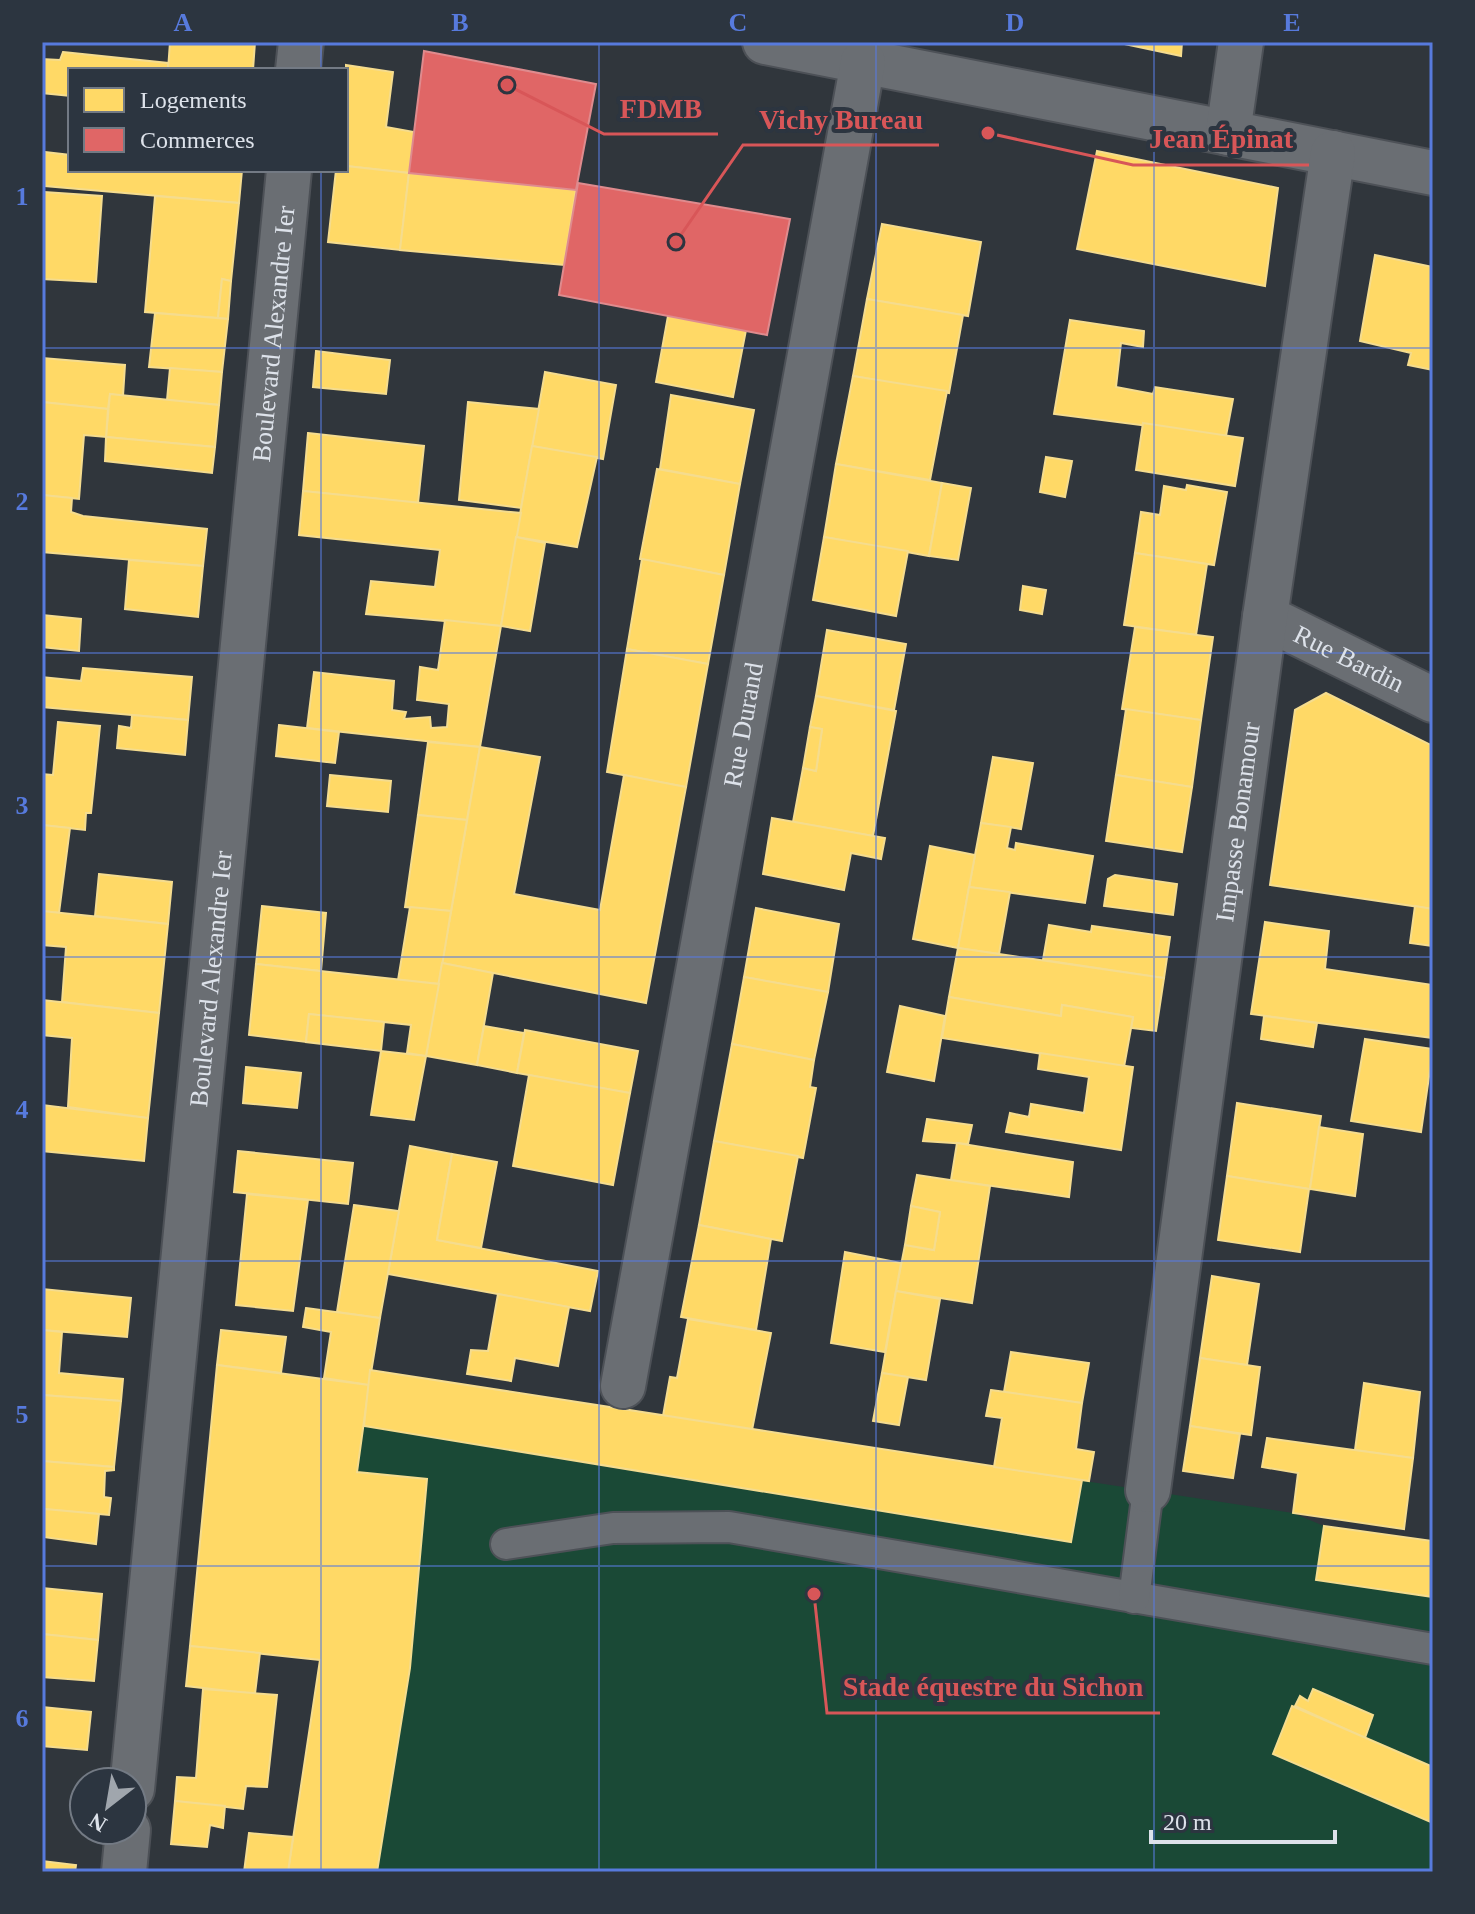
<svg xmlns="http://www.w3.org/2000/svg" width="1475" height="1914" viewBox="0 0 1475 1914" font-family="'Times New Roman',serif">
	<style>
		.green { fill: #1a4936 }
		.homes { fill: #ffd966; stroke: #f5dc8e; stroke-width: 2 }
		.shops { fill: #e06666; stroke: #df8b8e; stroke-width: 2 }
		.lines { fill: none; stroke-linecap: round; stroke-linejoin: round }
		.service-casing { stroke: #4d5157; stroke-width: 34 }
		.minor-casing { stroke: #4d5157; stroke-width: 48 }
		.service { stroke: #6a6e73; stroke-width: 30 }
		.minor { stroke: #6a6e73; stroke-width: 44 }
		.grid { fill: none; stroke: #577add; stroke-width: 2; stroke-opacity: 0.55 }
		.labels { text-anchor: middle; stroke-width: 8; stroke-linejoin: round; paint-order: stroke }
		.street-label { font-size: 26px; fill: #dde2ea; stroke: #2c3540 }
		.leader { fill: none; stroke: #d85658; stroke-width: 3 }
		.callout-dot { fill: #d85658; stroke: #2c3540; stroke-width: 3 }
		.callout-label { font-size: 28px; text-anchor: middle; font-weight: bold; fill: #d85658; stroke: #2c3540; stroke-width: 8; stroke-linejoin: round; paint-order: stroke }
		.neatline { fill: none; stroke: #577add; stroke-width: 3 }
		.grid-label { font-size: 26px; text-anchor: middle; font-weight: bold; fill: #577add }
	</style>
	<rect width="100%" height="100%" fill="#30363c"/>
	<polygon class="green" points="217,1365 994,1467 1293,1513 1324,1526 1433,1541 1433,1872 288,1872 320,1660 190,1646"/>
	<g class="homes">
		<polygon points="170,42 255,42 253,70 168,70"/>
		<polygon points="1115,42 1182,42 1181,56"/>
		<polygon points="63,52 168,63 168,70 70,70 70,96 42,93 42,59 60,60"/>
		<polygon points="346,65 393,72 386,127 414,132 409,173 346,166"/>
		<polygon points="1097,151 1278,188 1265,286 1077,249"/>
		<polygon points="45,152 70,155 70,170 242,170 239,203 45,186"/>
		<polygon points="346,166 409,173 400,250 328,242 336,170 346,170"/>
		<polygon points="409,173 576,190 564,265 400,250"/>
		<polygon points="44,192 102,196 96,282 42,279"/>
		<polygon points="155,196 239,203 231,281 222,279 218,318 145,312"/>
		<polygon points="882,224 981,242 968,316 867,299"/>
		<polygon points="1375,255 1433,267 1433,370 1408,365 1411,353 1360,341"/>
		<polygon points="222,279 231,281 228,319 218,318"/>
		<polygon points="867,299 963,315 949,393 853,376"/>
		<polygon points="155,313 228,319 222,372 149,367"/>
		<polygon points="668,316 746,330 733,397 656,382"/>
		<polygon points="1070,320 1144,331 1143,347 1121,343 1116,387 1153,394 1155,387 1233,399 1226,436 1054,414"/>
		<polygon points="316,351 390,360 386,394 313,387"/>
		<polygon points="42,358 125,365 123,396 110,394 108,409 42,402"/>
		<polygon points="170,368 222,372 219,405 167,400"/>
		<polygon points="545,372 616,385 603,459 532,446"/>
		<polygon points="853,376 947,391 930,480 836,464"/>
		<polygon points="110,394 219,405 215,447 106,437"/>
		<polygon points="671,395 754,410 740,484 660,469"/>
		<polygon points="42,402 108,409 106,437 84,435 79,499 42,495"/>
		<polygon points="468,402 539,409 521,508 459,500"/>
		<polygon points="1143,423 1243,438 1235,486 1136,470"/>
		<polygon points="308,433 424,446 418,503 303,491"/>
		<polygon points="106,437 215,447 212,473 105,461"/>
		<polygon points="532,446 597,457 577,547 516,537"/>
		<polygon points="1046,457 1072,461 1065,497 1040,492"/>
		<polygon points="836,464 942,483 929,556 824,537"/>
		<polygon points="657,469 740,484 724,575 640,559"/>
		<polygon points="942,483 971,488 958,560 929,556"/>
		<polygon points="1187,485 1227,492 1214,565 1135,553 1141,512 1160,515 1164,486 1186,490"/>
		<polygon points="303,491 521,513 501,626 366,614 371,581 435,587 440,550 299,535"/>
		<polygon points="42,495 72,498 71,512 83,516 207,529 203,566 42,552"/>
		<polygon points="516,537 545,543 530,631 501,626"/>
		<polygon points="824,537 908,551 896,616 813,600"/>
		<polygon points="1135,553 1207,564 1196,635 1124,625"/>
		<polygon points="642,559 724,575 708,664 627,649"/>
		<polygon points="129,560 203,566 198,617 125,609"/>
		<polygon points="1023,586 1046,590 1042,614 1020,610"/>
		<polygon points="42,615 81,619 79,651 42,647"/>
		<polygon points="445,620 501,626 480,747 307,728 314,672 394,681 392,710 406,712 404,719 430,717 431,728 447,727 449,704 417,700 420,667 438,670"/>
		<polygon points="1135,627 1213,637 1201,720 1122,709"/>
		<polygon points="827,630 906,644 894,710 816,696"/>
		<polygon points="627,649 708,664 686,787 607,772"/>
		<polygon points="83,668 192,677 188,720 42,707 42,677 81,681"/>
		<polygon points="1326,693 1433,746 1433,909 1270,885 1295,710"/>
		<polygon points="816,696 896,711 873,836 793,822 803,768 816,771 822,729 810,727"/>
		<polygon points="1126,709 1201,720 1192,787 1116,775"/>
		<polygon points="132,715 188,720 185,755 117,748 119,726 131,728"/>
		<polygon points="58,722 100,726 91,813 86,813 85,830 42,825 42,774 53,775"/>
		<polygon points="279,725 339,732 335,763 276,756"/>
		<polygon points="810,727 822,729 816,771 803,768"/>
		<polygon points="428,742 480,747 467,820 418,815"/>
		<polygon points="480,747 540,757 514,894 600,910 624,775 686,787 646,1003 442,963"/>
		<polygon points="993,757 1033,763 1021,829 981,823"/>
		<polygon points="330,775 391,781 388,812 327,806"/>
		<polygon points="1116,775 1192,787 1182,852 1106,841"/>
		<polygon points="418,815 467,820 451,911 405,907"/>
		<polygon points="772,818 885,838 881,859 851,853 844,890 763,874"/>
		<polygon points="981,823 1011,827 1007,848 1015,850 1016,843 1093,856 1085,903 969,887"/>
		<polygon points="42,825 70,828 59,913 42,911"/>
		<polygon points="930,846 975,855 958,948 913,939"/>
		<polygon points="99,874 172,882 168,924 95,916"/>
		<polygon points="1115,875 1177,884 1173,915 1104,906 1108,879"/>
		<polygon points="969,887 1010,892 999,954 958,948"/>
		<polygon points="262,906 326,913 321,971 256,964"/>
		<polygon points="1415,906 1433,909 1433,946 1410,943"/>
		<polygon points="410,907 451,911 439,984 398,980"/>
		<polygon points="756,908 839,924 828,992 744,977"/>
		<polygon points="42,911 168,924 159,1013 62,1002 66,947 42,945"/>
		<polygon points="1265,922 1329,931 1325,969 1433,985 1433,1038 1251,1014"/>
		<polygon points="1049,925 1091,932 1092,926 1170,937 1164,978 1043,960"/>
		<polygon points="958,948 1164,978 1156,1031 1131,1028 1133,1017 1062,1005 1061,1016 949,997"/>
		<polygon points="442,963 493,973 477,1065 426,1056"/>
		<polygon points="256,964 439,984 426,1056 407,1053 411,1025 309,1014 306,1042 249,1035"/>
		<polygon points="744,977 828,992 814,1060 732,1044"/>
		<polygon points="949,997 1061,1016 1062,1005 1133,1017 1124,1067 942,1038"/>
		<polygon points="42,1000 159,1013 148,1118 68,1107 72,1038 42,1035"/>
		<polygon points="900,1006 945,1016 934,1081 887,1072"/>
		<polygon points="309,1014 384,1022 381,1051 306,1042"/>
		<polygon points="1264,1016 1317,1023 1313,1047 1261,1039"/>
		<polygon points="484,1026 524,1033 517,1073 477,1065"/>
		<polygon points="525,1030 638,1051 630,1093 517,1073"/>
		<polygon points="1365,1039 1433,1049 1421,1132 1351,1121"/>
		<polygon points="732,1044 814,1060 810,1087 816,1088 803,1158 714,1141"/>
		<polygon points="381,1051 426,1056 414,1120 371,1115"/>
		<polygon points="1040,1053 1133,1067 1121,1150 1006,1132 1010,1113 1029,1117 1031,1104 1084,1113 1089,1077 1038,1069"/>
		<polygon points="246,1067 301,1073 297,1108 243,1103"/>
		<polygon points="529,1075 630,1093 613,1185 513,1166"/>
		<polygon points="1237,1103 1321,1116 1310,1189 1227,1176"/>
		<polygon points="42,1105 148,1118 144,1161 42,1151"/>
		<polygon points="927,1119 972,1125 968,1144 923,1141"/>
		<polygon points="1319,1127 1363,1134 1355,1196 1310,1189"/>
		<polygon points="714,1141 798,1156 782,1241 699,1225"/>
		<polygon points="957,1143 1073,1162 1069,1197 951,1180"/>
		<polygon points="410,1146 452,1154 437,1240 598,1271 590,1311 388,1274"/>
		<polygon points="238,1151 353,1163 348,1204 234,1192"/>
		<polygon points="452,1154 497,1162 481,1248 437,1240"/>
		<polygon points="917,1175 990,1186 972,1303 896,1291 905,1245 934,1250 940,1212 911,1206"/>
		<polygon points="1227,1176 1309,1189 1300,1252 1218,1240"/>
		<polygon points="247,1194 308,1200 293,1311 236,1305"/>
		<polygon points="354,1205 399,1211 380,1318 337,1312"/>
		<polygon points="911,1206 940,1212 934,1250 905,1245"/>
		<polygon points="699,1225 771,1239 756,1330 681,1317"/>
		<polygon points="845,1252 901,1263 885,1352 831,1343"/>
		<polygon points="1212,1276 1259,1284 1247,1365 1200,1358"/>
		<polygon points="42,1289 131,1298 127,1337 42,1330"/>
		<polygon points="896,1291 940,1299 926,1380 882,1373"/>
		<polygon points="498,1294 569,1307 558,1366 515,1358 511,1381 467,1374 471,1350 488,1351"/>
		<polygon points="306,1308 380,1318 369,1385 324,1378 331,1332 303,1327"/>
		<polygon points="688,1319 771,1333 752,1430 663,1416 670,1377 677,1378"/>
		<polygon points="42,1330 62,1332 59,1373 123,1379 121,1401 42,1395"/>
		<polygon points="221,1330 286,1337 281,1373 217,1365"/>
		<polygon points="1011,1352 1089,1363 1082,1403 1004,1392"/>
		<polygon points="1200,1358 1260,1367 1251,1435 1190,1426"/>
		<polygon points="217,1365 369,1385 357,1472 427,1479 410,1668 377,1872 288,1872 320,1660 190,1646"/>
		<polygon points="370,1370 1082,1480 1071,1542 364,1426"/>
		<polygon points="882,1373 908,1377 899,1425 873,1421"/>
		<polygon points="1364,1383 1420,1392 1413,1458 1355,1450"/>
		<polygon points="991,1390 1082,1403 1076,1449 1094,1452 1089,1481 994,1467 1002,1418 986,1416"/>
		<polygon points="42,1395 121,1401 114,1467 42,1461"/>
		<polygon points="1190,1426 1240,1434 1233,1478 1183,1471"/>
		<polygon points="1267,1438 1413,1458 1404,1529 1293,1513 1298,1473 1262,1467"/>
		<polygon points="42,1461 114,1467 114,1470 105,1471 104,1497 111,1498 109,1515 42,1509"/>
		<polygon points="45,1509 99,1514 96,1544 43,1537"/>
		<polygon points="1324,1526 1433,1541 1433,1597 1316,1580"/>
		<polygon points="42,1588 102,1594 98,1640 42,1634"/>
		<polygon points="42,1634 98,1640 94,1681 42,1677"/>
		<polygon points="190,1646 260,1653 255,1694 186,1686"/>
		<polygon points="203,1689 277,1695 267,1787 246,1786 243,1809 175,1801 177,1777 196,1778"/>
		<polygon points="1313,1689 1373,1715 1365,1738 1295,1706 1300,1696 1308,1701"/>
		<polygon points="1292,1706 1433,1767 1433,1823 1273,1754"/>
		<polygon points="42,1707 91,1712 87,1750 42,1746"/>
		<polygon points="175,1801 225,1806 223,1828 210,1825 207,1847 171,1844"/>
		<polygon points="249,1833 293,1837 288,1872 244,1872"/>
		<polygon points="42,1861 76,1865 75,1872 42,1872"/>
	</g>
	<g class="shops">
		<polygon points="424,51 596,84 576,190 409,173"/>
		<polygon points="578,183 790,219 767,335 559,295"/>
	</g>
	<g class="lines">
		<g class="service-casing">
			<g id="service">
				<polyline points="506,1544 613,1528 729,1527 1433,1649"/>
				<polyline points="1134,1598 1148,1490"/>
			</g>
		</g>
		<g class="minor-casing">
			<g id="minor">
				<polyline points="765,42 1433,173"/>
				<polyline points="298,70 301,42"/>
				<polyline points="1228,133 1241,42"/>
				<path id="s1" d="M1265,617L1433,700"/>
				<path id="s2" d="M623,1386L863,62"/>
				<path id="s3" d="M1148,1490L1265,617L1333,153"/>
				<path id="s4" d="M132,1789L289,170"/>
				<polyline points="124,1872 128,1830"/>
			</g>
		</g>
		<use href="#service" class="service"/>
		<use href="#minor" class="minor"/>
	</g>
	<path class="grid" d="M321,42V70M599,42V1872M876,42V1872M1154,42V1872M321,170V1872M42,348H1433M42,653H1433M42,957H1433M42,1261H1433M42,1566H1433"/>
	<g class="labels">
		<g class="street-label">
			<text dy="9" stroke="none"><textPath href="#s4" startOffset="1462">Boulevard Alexandre Ier</textPath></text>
			<text dy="9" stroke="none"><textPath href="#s1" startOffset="94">Rue Bardin</textPath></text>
			<text dy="9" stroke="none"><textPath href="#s2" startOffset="672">Rue Durand</textPath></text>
			<text dy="9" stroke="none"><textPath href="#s3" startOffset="674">Impasse Bonamour</textPath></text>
			<text dy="9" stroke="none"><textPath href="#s4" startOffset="814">Boulevard Alexandre Ier</textPath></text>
		</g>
	</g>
	<path class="leader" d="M507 85L604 134H718M676 242L743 145H939M988 133L1133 165H1309M814 1594L827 1713H1160"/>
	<g class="callout-dot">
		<circle cx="507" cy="85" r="8"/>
		<circle cx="676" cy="242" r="8"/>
		<circle cx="988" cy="133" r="8"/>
		<circle cx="814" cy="1594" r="8"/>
	</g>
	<g class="callout-label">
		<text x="661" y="118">FDMB</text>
		<text x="841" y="129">Vichy Bureau</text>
		<text x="1221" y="148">Jean Épinat</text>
		<text x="993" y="1696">Stade équestre du Sichon</text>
	</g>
	<rect width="1475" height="1914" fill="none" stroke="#2c3540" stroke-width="88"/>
	<rect x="68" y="68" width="280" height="104" fill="#2c3540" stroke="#737a84" stroke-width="2"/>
	<rect x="84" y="88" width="40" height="24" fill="#ffd966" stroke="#737a84" stroke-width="2"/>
	<text x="140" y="108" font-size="24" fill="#dde2ea">Logements</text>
	<rect x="84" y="128" width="40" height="24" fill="#e06666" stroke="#737a84" stroke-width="2"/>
	<text x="140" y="148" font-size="24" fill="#dde2ea">Commerces</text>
	<g transform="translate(108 1806) rotate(211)"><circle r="38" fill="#2c3540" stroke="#737a84" stroke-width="2"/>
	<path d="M0-6L14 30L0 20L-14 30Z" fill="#a0a6ad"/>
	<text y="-12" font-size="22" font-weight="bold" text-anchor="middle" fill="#dde2ea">N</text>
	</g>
	<path d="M1151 1830v12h184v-12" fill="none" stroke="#dde2ea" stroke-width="4"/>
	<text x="1163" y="1830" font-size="24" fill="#dde2ea" stroke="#2c3540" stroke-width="6" paint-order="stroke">20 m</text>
	<rect x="44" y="44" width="1387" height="1826" class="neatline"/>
	<g class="grid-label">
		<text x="183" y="31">A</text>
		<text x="460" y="31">B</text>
		<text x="738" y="31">C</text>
		<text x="1015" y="31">D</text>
		<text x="1292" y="31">E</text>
		<text x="22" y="205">1</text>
		<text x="22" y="510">2</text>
		<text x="22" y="814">3</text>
		<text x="22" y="1118">4</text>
		<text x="22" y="1423">5</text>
		<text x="22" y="1727">6</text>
	</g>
</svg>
